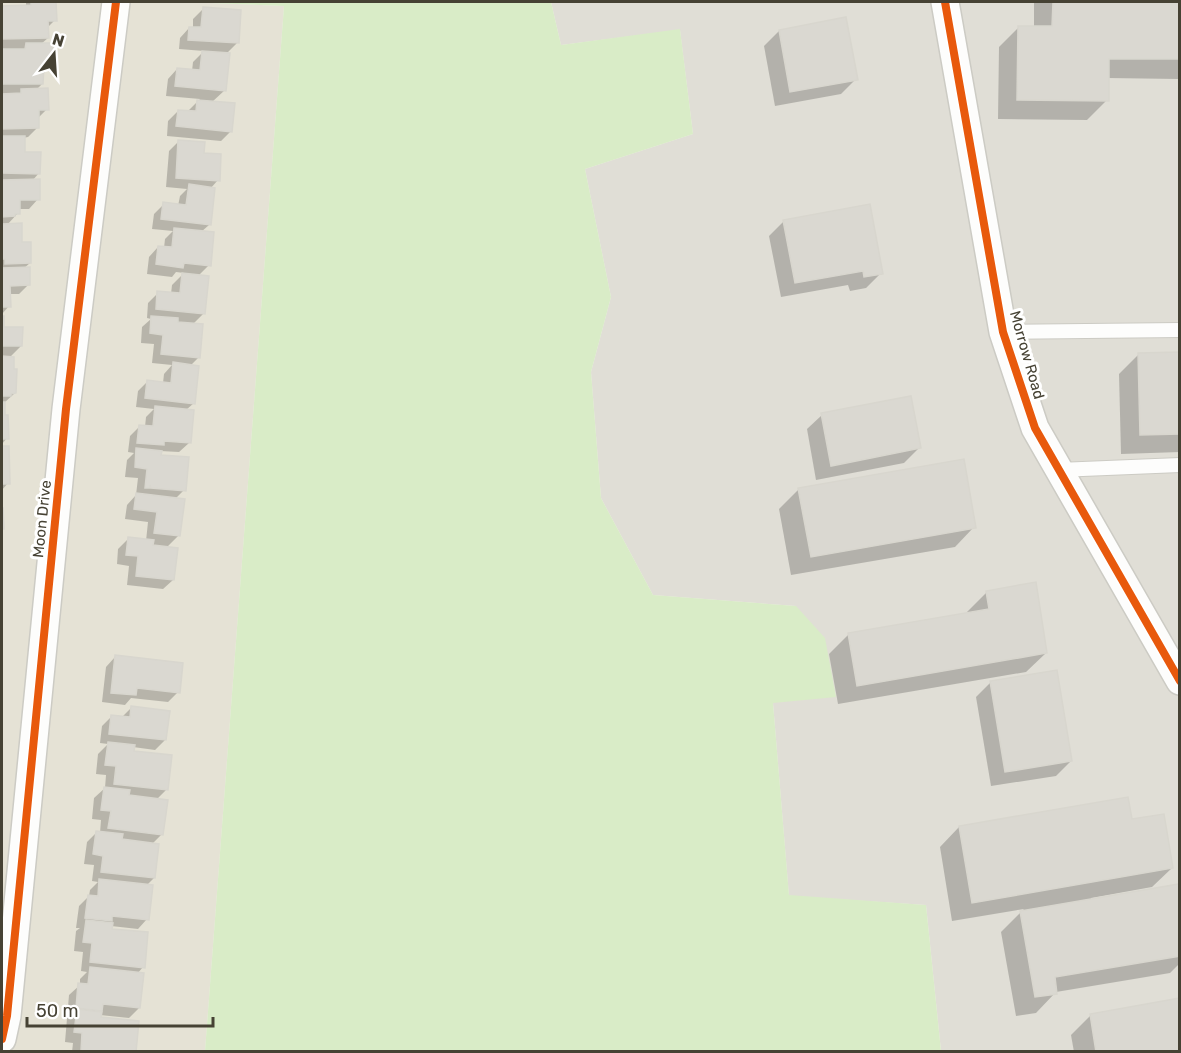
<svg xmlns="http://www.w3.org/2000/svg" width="1181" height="1053" viewBox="0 0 1181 1053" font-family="Rubik,sans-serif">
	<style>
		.residential { fill: #e5e2d5 }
		.industrial { fill: #e0ded6 }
		.green { fill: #d9ecc7 }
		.shadow { fill: #0003 }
		.building { fill: #dad8d1; stroke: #d8d6ce; stroke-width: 1.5 }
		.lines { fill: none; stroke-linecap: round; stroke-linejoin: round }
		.lane-casing { stroke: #cccbc4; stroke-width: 16 }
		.street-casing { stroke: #cccbc4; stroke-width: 30 }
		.lane { stroke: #fdfdfc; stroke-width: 14 }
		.street { stroke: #fdfdfc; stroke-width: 27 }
		.cycleway-casing { stroke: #fff; stroke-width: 11 }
		.cycleway { stroke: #e8590c; stroke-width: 8 }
		.labels { text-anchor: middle; stroke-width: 6; stroke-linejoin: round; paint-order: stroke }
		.street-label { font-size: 15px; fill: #464234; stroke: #fff }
	</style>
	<rect width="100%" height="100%" fill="#f0efe8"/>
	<polygon class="residential" points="2,2 185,2 284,6 205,1051 2,1052"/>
	<polygon class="industrial" points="551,2 1179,2 1179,1051 941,1051 926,905 789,896 773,703 796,606 653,595 601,498 591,372 611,297 585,169 693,134 680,30 561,45"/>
	<polygon class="green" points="185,2 551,2 561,45 680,29 693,134 585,169 611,297 591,372 601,498 653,595 796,606 825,638 836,697 773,703 789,895 926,905 941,1051 205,1051 284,6"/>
	<g class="shadow">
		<polygon points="26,2 55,2 55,20 47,28 48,38 41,44 52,65 42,75 42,84 36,90 47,109 37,119 37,128 28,137 23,138 23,153 39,173 32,181 38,199 29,209 18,209 18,213 7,225 20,243 30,263 23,269 29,284 19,294 9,294 9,306 2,314 2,7 26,7"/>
		<polygon points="1034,2 1180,2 1180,124 1178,124 1178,79 1107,78 1107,100 1087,120 998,119 999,47 1019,27 1034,27"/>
		<polygon points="203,9 237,43 226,54 225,90 212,102 231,131 221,141 167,136 168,121 178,111 188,111 200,99 166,96 168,79 177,69 192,71 193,62 204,51 179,49 180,38 189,28 193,28 193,19"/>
		<polygon points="779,31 856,79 841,94 775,106 764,46"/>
		<polygon points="179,141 202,154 218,180 210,189 209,225 201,232 209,265 198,276 204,313 192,325 199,357 190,366 194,403 186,410 189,443 179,452 160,451 160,456 184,490 175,499 179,535 166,548 173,580 163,589 127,585 129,566 117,564 118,549 128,539 146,541 148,522 125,519 127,505 136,495 138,478 125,477 127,460 134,453 128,452 130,436 140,426 145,427 146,417 154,409 136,407 138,391 148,381 163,383 164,374 172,365 152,363 154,344 141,343 142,327 151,319 147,318 148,303 158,293 171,294 172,285 184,273 176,272 172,277 147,274 149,257 158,247 164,248 165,239 173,231 152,229 154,214 164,204 178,206 180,196 187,189 166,187 169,151"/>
		<polygon points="784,221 881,273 866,288 850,291 848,285 781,297 769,236"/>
		<polygon points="2,318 2,329 21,346 9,358 15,393 4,403 7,438 2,444"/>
		<polygon points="1180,353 1180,452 1121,454 1119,374 1139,354"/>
		<polygon points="822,415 919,448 904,463 816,480 807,429"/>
		<polygon points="2,447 7,447 8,483 2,490"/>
		<polygon points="799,489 974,527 955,547 791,575 779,509"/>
		<polygon points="987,592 1046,653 1026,672 838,704 829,654 849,634 968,614 967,612"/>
		<polygon points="115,657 178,692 168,702 131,698 125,705 102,702 106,667"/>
		<polygon points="991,682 1071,761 1056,776 991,786 976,697"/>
		<polygon points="132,707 165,740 155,750 133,747 133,753 166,790 156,800 162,834 152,844 154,878 146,886 147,919 138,929 111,926 110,930 143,967 137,974 139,1008 129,1018 100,1015 100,1018 134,1052 72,1052 73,1043 65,1042 69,995 80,985 80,979 87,972 81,971 83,952 74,951 76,931 80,928 76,928 79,906 89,896 90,890 98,882 92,881 94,865 84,864 87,842 97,832 100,833 101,820 92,819 94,798 105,788 106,775 96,774 98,754 108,744 100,743 102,726 112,716 121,718"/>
		<polygon points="1130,821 1172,868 1152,887 1091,898 1091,901 1178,886 1180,963 1170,973 1056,992 1036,1013 1016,1016 1001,932 1024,909 952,921 940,847 959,827"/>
		<polygon points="1091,1015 1180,1052 1074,1052 1071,1035"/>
	</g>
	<g class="building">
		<polygon points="31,2 56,2 57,21 48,21 49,38 2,39 2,6 31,5"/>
		<polygon points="1053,2 1180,2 1180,59 1109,59 1109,101 1017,100 1018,26 1052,26"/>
		<polygon points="203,7 241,10 239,43 188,40 189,27 201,27"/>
		<polygon points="846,17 858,80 790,92 779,30"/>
		<polygon points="26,43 53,43 53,65 44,65 43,84 2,84 2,49 25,49"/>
		<polygon points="202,51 230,53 226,91 175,86 177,68 200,70"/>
		<polygon points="48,88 49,110 39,110 39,128 2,129 2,94 21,93 21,89"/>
		<polygon points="197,100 235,103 232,132 176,126 178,110 196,111"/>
		<polygon points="2,136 25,136 25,152 41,152 40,174 2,173"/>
		<polygon points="178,140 205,142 204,153 221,154 220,181 176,178"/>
		<polygon points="40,179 40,200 20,200 20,214 15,214 15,216 2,217 2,180"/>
		<polygon points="189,184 215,188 211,225 161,219 163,202 186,205"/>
		<polygon points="870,204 883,274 864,277 863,271 795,283 783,220"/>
		<polygon points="22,223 22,242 31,242 31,263 5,264 5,259 2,259 2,224"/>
		<polygon points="174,228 214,232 211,266 184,263 183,268 156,264 158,246 172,247"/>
		<polygon points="30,267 30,285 10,286 11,307 2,307 2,268"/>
		<polygon points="182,273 209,276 205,314 156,309 157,291 180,293"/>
		<polygon points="2,316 4,316 4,327 23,327 22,346 2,346"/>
		<polygon points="151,316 178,318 178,322 203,324 200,358 161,354 163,335 150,333"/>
		<polygon points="1180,352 1180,434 1140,435 1138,353"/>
		<polygon points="2,356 14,357 14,369 17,369 16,393 11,394 11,396 2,396"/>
		<polygon points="173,362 199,366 195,404 145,398 147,380 171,383"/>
		<polygon points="911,396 921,448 831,466 821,413"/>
		<polygon points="2,402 5,402 5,415 8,415 9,439 2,439"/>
		<polygon points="155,406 194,410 191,443 164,441 164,445 137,443 139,425 153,426"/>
		<polygon points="2,446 9,446 10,484 2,484"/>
		<polygon points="136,448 162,451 161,455 189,457 186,491 151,488 150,485 150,488 145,488 147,469 135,467"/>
		<polygon points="964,459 976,528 811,557 798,488"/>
		<polygon points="136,493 185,499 180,536 154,533 157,512 134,509"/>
		<polygon points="2,508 3,508 4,529 2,529"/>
		<polygon points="128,537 154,540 153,545 178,548 174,580 136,576 138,556 126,555"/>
		<polygon points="1036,582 1047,653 857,686 848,633 989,609 986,591"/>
		<polygon points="115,655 183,663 180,693 137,688 136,695 111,693"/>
		<polygon points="1057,670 1072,761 1005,772 990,681"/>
		<polygon points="131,706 170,711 166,740 109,734 111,715 130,717"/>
		<polygon points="108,742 135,745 134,751 172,755 168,790 114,784 116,766 105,765"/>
		<polygon points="104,787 130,790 129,795 168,800 163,835 108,828 111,811 101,810"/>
		<polygon points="1128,797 1132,819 1164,814 1173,868 972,903 959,826"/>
		<polygon points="96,831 123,834 122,839 159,844 155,878 101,872 103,856 93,854"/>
		<polygon points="99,879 153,885 149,920 112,916 112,921 85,918 88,895 98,896"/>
		<polygon points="1179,884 1180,956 1055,977 1057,994 1035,997 1020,911"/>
		<polygon points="86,920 113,923 112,929 148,932 145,968 90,962 92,943 83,942"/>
		<polygon points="90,967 144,973 140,1008 103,1004 102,1011 76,1008 78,983 88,984"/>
		<polygon points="1180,998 1180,1052 1096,1052 1090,1014"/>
		<polygon points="77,1009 102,1012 101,1017 139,1021 136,1052 81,1051 82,1033 74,1032"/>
	</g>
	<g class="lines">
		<g class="lane-casing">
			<g id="lane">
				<polyline points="1003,332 1180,330"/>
				<polyline points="1058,470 1180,465"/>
			</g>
		</g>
		<g class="street-casing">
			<g id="street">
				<polyline points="945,2 1003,332 1035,428 1180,681"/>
				<polyline points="2,1039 7,1016 66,409 116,2"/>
			</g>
		</g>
		<use href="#lane" class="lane"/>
		<use href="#street" class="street"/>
		<g class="cycleway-casing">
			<g id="cycleway">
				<polyline points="945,2 1003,332 1035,428 1180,681"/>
				<polyline points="2,1039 7,1016 66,409 116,2"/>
			</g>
		</g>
		<use href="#cycleway" class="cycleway"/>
	</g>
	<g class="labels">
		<g class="street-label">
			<text transform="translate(1027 355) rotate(74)" y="5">Morrow Road</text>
			<text transform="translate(42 519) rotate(-84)" y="5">Moon Drive</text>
		</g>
	</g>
	<rect width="1181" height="1053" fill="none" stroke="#464234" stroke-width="6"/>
	<g transform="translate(54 54) rotate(17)" stroke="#ffffff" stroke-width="4.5" paint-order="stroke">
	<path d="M0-4.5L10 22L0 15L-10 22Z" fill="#464234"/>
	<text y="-9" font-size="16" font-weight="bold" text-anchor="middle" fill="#464234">N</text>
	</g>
	<path d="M27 1017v9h186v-9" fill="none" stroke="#464234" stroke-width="3"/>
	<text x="36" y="1017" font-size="18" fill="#464234" stroke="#ffffff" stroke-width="4.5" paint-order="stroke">50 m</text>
</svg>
